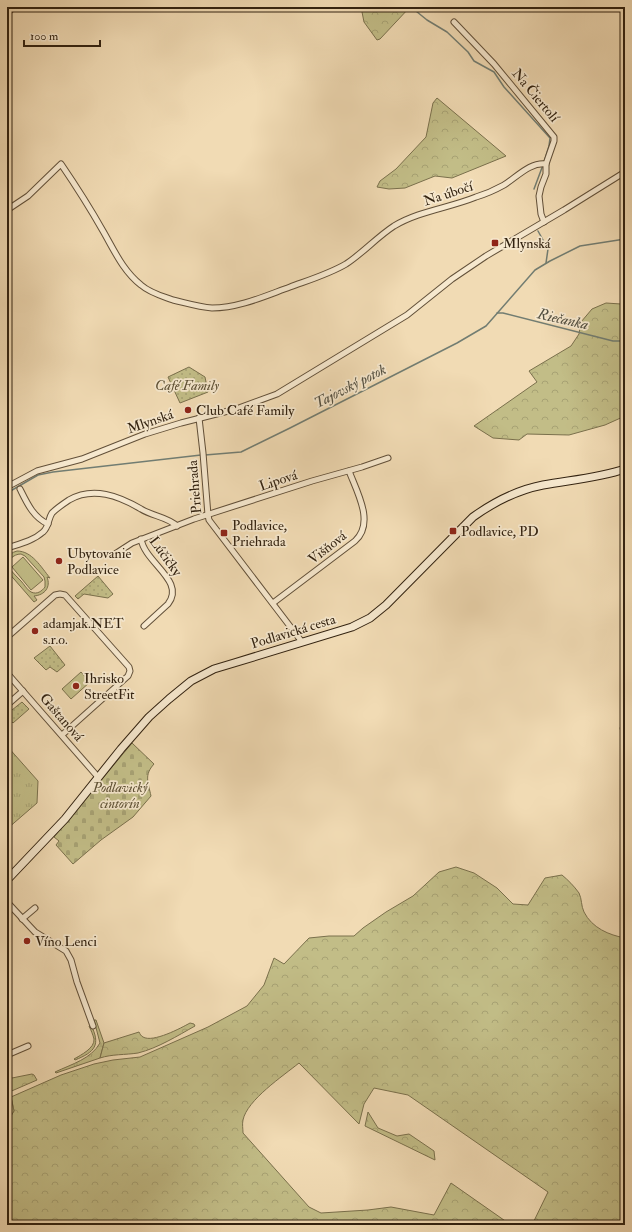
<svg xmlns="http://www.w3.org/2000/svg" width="632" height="1232" viewBox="0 0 632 1232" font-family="'IM FELL Double Pica',serif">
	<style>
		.grass { fill: url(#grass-tufts); stroke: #7a704c }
		.forest { fill: url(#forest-crowns); stroke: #7a704c }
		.cemetery { fill: url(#cemetery-stones); stroke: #7a704c }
		.park { fill: url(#park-dots); stroke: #7a704c }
		.garden { fill: #c2bd87; stroke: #7a704c; fill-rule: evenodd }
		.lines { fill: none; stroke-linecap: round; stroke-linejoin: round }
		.stream { stroke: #727d72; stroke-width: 1.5 }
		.street-casing { stroke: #625039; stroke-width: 7 }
		.secondary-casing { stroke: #322210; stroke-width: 9 }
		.street { stroke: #f6e8ce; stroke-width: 5 }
		.secondary { stroke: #f6e8ce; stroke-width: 7 }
		.poi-dot { fill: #8f2418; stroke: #f6e8ce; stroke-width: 1.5 }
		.labels { text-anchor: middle; stroke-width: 3.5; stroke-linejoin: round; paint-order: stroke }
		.street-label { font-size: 14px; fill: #322210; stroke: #f6e8ce }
		.poi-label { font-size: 14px; fill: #322210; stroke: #f6e8ce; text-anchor: start }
		.park-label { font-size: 14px; font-style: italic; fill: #5d5034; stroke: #f6e8ce }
		.water-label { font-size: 15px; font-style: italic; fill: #524f41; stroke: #f6e8ce }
	</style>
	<defs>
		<pattern id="grass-tufts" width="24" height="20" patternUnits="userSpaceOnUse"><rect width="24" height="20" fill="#c2bd87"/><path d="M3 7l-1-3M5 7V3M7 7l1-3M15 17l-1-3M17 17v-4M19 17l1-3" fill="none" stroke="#a7a274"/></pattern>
		<pattern id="forest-crowns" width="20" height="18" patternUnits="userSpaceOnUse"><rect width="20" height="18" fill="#c2bd87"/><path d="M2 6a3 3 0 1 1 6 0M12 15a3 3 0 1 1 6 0" fill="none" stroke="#a7a274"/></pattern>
		<pattern id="cemetery-stones" width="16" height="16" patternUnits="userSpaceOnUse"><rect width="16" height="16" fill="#c2bd87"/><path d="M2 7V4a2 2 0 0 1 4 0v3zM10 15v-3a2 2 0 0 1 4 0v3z" fill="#a7a274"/></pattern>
		<pattern id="park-dots" width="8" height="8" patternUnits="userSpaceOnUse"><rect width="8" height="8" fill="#c2bd87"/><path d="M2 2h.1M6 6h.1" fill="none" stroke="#a7a274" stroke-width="1.8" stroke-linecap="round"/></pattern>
	</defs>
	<rect width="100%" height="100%" fill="#f1dbb4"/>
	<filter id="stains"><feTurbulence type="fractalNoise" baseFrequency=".005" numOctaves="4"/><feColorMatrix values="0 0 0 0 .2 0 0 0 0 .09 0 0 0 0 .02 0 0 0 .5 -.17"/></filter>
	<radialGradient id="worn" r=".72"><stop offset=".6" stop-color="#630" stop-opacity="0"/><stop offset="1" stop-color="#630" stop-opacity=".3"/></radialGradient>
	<g class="grass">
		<polygon points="7,746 38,781 37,803 7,829"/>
		<path d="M94,1020H96L104,1043L100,1058L56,1073L55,1072C72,1064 91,1059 100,1043Z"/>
	</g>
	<g class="forest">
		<polygon points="361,7 410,7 380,39 377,40 364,22"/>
		<polygon points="437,98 506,156 452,178 435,176 405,188 389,189 377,187 380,181 396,169 426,137 433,103"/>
		<polygon points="606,303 621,304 625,307 625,416 605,425 569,435 527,434 519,440 493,438 474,426 537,382 529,371 571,346 579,334 581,322 592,309"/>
		<polygon points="625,717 625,796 621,767 625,751 620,728"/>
		<path d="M456,867L474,873L497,888L513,904L528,905L545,878L562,875C568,880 574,886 579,893C582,899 581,906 584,912C592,928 609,935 625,938V1225H532L548,1192L408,1095L374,1088L364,1104L359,1124L299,1063C283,1076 247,1100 243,1120C242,1124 243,1129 243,1133L309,1207L321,1213L368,1210L391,1207L434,1215L451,1183L511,1225H7V1122L14,1111L11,1097L61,1075L94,1064L113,1060L140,1057L208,1027L247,1006L264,985L274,958L284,964L309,938L329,936H354L363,928L386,912L413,896L439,872Z"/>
		<path d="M190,1023L194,1024L195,1026C177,1036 158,1048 138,1053C125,1055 112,1054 100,1058L104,1043L139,1032C140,1034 141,1036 143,1037C153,1043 181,1028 190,1023Z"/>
		<path d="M91,1025C101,1045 95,1052 75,1060L74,1059C81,1055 95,1048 94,1039C93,1035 91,1030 89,1026Z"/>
		<polygon points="32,1074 34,1075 37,1080 7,1093 7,1079"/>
		<polygon points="368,1112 378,1128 397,1136 409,1134 434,1151 435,1160 365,1126"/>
	</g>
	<path class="cemetery" d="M132,743L154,764C144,775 148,782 151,796L133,817L101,840L73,864L56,845L59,841L54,837Z"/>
	<g class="park">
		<polygon points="189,367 205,377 208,392 180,403 168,377"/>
		<polygon points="98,576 113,594 108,598 84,594 78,599 75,596"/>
		<polygon points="50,646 65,665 57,672 50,667 46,670 34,658"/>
		<polygon points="22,702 29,709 13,723 7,717 7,714"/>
	</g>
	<g class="garden">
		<path d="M17,551C32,551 41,567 50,578L47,577C51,587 45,595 34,596L37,600L34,602L7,571C7,561 6,554 17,551ZM21,554L25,556L44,577L45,581V587C42,591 37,595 31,592C27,590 24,584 21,581C17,577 13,573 10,569C6,561 13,554 21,554Z"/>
		<polygon points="23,557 43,580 31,590 12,567"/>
		<polygon points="81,672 90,682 71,699 62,689"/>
		<polygon points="11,1097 14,1111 7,1122 7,1099"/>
	</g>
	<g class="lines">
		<g class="stream">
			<polyline points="411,7 427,20 447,32 468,52 474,61 494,72 504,87 550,138 549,146 544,162"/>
			<polyline points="534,189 543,165"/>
			<polyline points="538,231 548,249 546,263"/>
			<polyline points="497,313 503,313 613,341 625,341"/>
			<polyline points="205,455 241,452 290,428 457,343 486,326 535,270 550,261 580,246 625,239"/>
			<polyline points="7,493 38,475 53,472 201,455"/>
		</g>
		<g class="street-casing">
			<g id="street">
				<polyline points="7,13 14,7"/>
				<polyline points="454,22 494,64 554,137 554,141 546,164 546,174 541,187 539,196 541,214 544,222"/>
				<path d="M7,210L28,196L61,164C76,186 90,208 103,231C114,250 123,271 141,285C150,293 162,296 173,300C186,303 199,307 212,308C239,308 265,296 290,287C309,280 329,274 346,264C363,253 377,237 394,226C419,211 449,208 476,197C486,194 495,190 504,185C517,177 530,162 546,164"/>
				<polyline points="199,418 203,453 208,515 209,520 302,642"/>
				<polyline points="7,487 37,471 82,459 145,434 181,423 236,409 277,394 407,315 452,279 486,256 564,210 625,172"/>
				<path d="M20,489C27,503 33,517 48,524"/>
				<path d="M141,539C145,563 186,581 168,604L144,626"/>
				<path d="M7,548C19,544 33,541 43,532C49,527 48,519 52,513C57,508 63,504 69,500C93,486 119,496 141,509C152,516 168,517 177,526"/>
				<polyline points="115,554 132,543 194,519 312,481 362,467 388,458"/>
				<path d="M273,603L355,541C375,523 357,492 349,471"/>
				<polyline points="7,637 55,595 60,594 65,595 129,667 130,671 128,676 62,735"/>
				<polyline points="7,673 98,777"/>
				<polyline points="7,705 23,691"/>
				<polyline points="7,902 35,932 66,951 71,960 77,982 93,1026"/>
				<polyline points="22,919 35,908"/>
				<polyline points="7,1055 28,1046"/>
			</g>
		</g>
		<g class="secondary-casing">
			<path id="secondary" d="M7,880L65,819L121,749L149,717L169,699L191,681L214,669L234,663L352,627L370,618L386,605L473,517C494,502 517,490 543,485C570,480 598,478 625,469"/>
		</g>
		<use href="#street" class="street"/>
		<use href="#secondary" class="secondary"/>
	</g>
	<g class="poi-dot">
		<rect x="491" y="239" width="8" height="8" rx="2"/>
		<circle cx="188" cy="410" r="4"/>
		<rect x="449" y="527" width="8" height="8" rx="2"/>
		<rect x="220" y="529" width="8" height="8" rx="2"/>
		<circle cx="59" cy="561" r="4"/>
		<circle cx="35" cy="631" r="4"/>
		<circle cx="76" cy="686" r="4"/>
		<circle cx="27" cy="941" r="4"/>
	</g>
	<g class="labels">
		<g class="street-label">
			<text transform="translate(536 95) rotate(50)" y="5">Na Čiertolí</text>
			<text transform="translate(448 193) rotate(-18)" y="5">Na úbočí</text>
			<text transform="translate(150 421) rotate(-19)" y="5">Mlynská</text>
			<text transform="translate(278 480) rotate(-18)" y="5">Lipová</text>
			<text transform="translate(194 487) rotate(-95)" y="5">Priehrada</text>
			<text transform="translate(327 547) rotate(-38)" y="5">Višňová</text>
			<text transform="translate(166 556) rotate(54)" y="5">Lúčičky</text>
			<text transform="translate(293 631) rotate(-17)" y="5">Podlavická cesta</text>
			<text transform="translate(62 717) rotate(49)" y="5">Gaštanová</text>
		</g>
		<g class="poi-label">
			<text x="503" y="248">Mlynská</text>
			<text x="196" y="415">Club Café Family</text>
			<text x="232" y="530">Podlavice,<tspan x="232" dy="16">Priehrada</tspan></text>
			<text x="461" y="536">Podlavice, PD</text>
			<text x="67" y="558">Ubytovanie<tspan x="67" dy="16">Podlavice</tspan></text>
			<text x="43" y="628">adamjak.NET<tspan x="43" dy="16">s.r.o.</tspan></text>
			<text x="84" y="683">Ihrisko<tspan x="84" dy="16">StreetFit</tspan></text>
			<text x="35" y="946">Víno Lenci</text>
		</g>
		<g class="park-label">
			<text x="187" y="390">Café Family</text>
			<text x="120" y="792">Podlavický<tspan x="120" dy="16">cintorín</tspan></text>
		</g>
		<g class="water-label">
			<text transform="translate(563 319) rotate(13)" y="5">Riečanka</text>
			<text transform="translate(350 386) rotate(-27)" y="5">Tajovský potok</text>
		</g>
	</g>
	<rect width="632" height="1232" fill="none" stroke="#f1dbb4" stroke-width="24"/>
	<rect x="8" y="8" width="616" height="1216" fill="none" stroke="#322210" stroke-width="2"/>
	<rect x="12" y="12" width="608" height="1208" fill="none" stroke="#322210"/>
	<path d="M24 40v6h76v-6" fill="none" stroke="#322210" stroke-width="2"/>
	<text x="30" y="40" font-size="12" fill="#322210" stroke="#f6e8ce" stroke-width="3" paint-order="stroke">100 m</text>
	<rect width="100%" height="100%" filter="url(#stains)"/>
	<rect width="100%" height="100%" fill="url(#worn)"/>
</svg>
